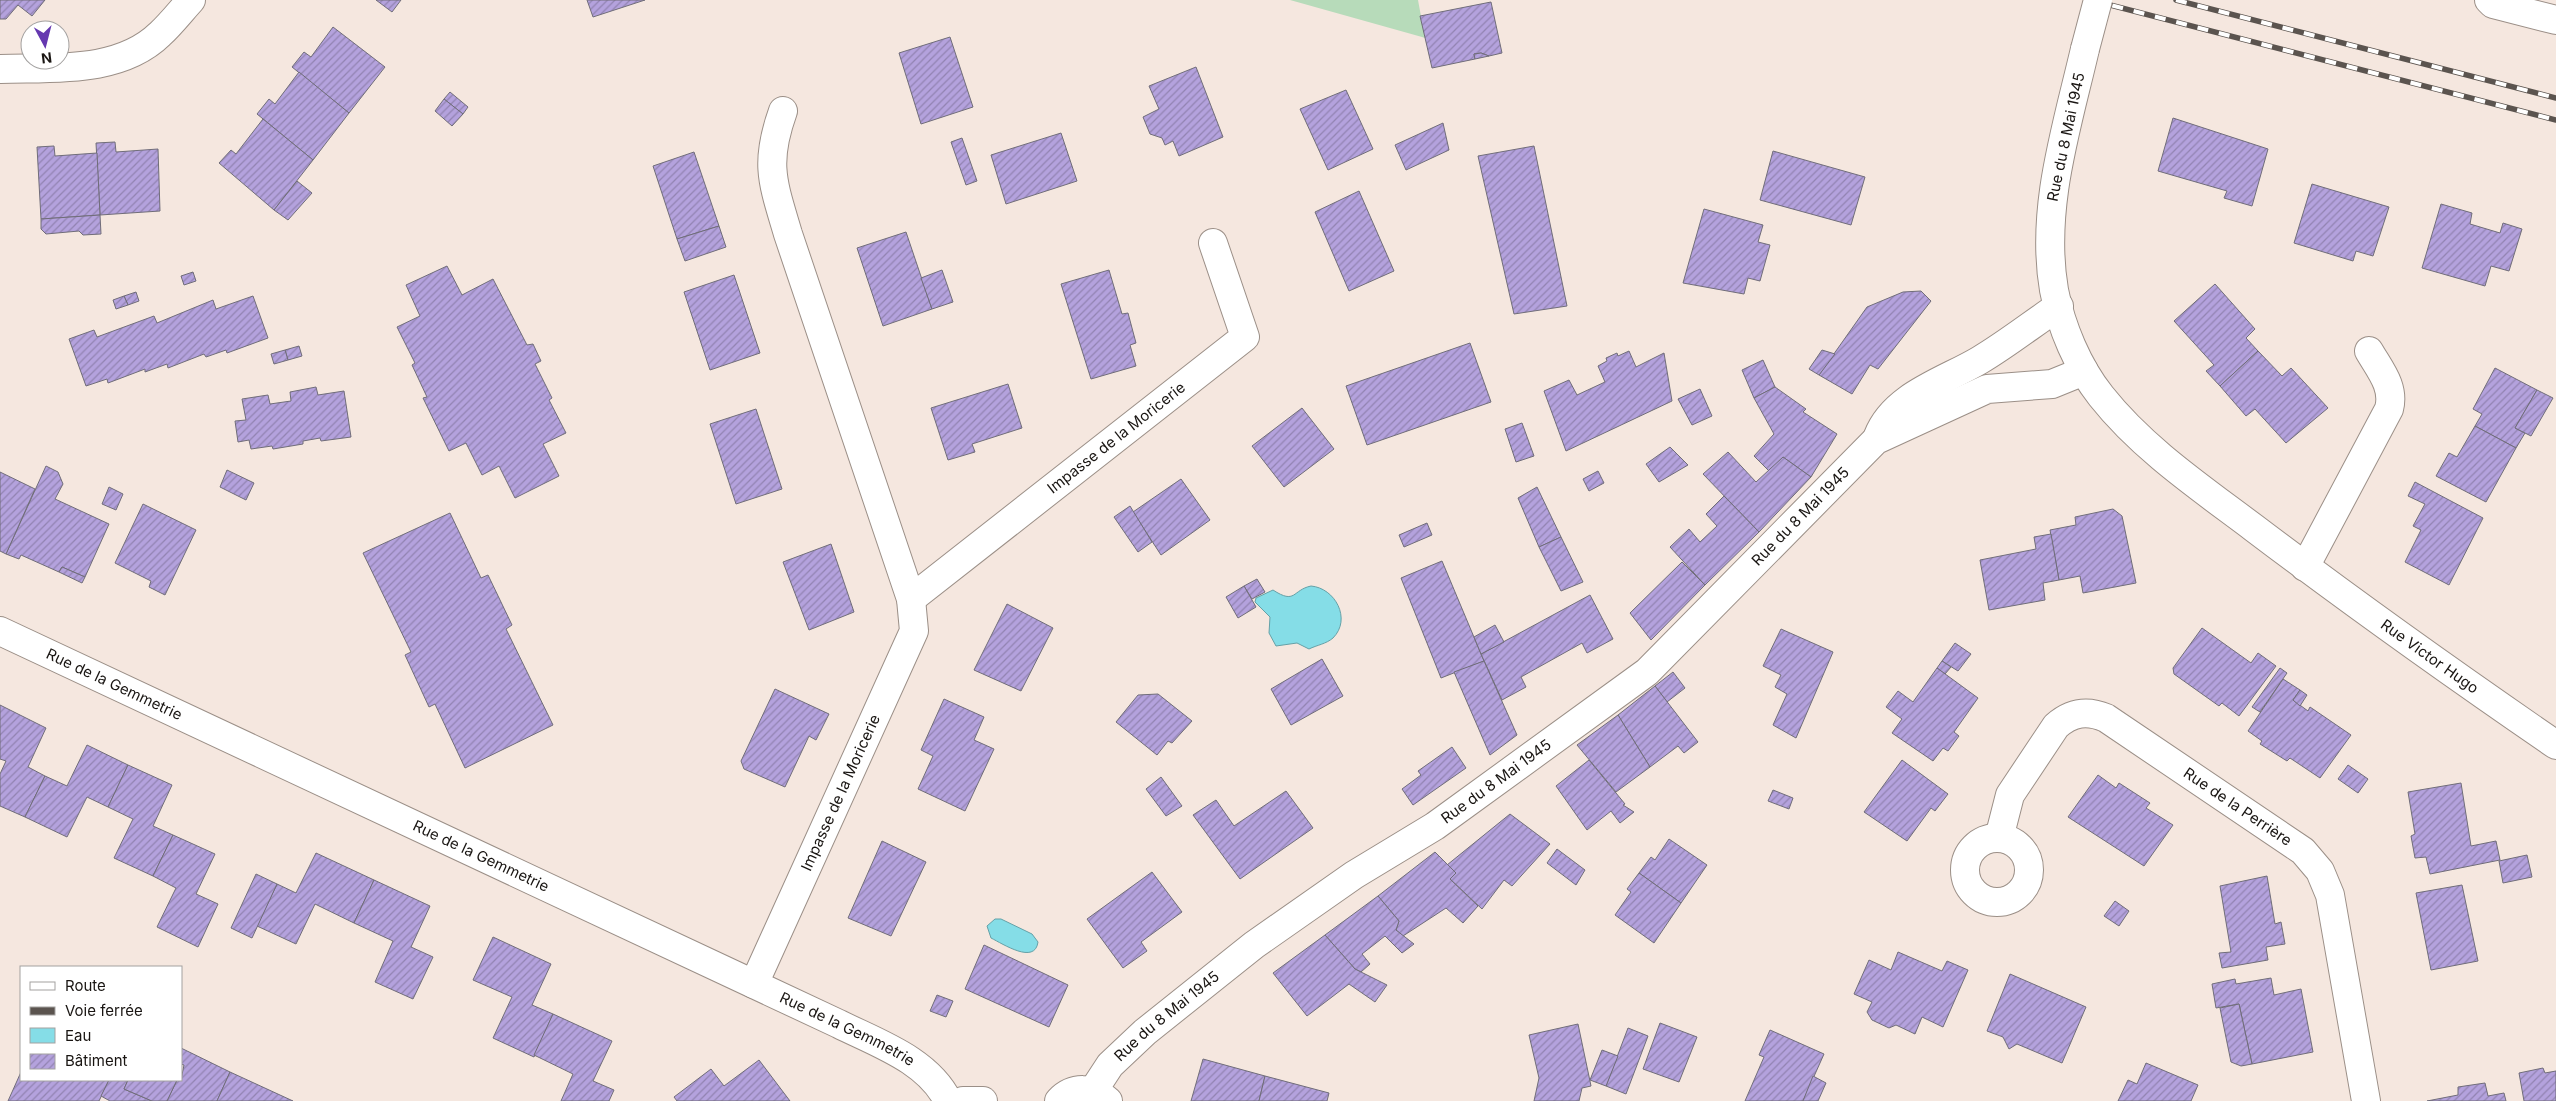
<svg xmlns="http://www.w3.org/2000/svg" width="2556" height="1101" viewBox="0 0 2556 1101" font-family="Inter,sans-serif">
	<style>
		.park { fill: #b7dbba }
		.water { fill: #85dde7; stroke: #65a1a7 }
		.building { fill: url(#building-hatch); stroke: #706d79 }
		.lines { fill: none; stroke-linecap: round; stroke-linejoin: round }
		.minor-casing { stroke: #9b8f87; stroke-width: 30 }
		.minor { stroke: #fff; stroke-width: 28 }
		.rail-casing { stroke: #5b544f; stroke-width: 5.5 }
		.rail { stroke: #fff; stroke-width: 4; stroke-dasharray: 11; stroke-linecap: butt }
		.minor-bridge-casing { stroke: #9b8f87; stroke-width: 30; stroke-linecap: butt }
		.minor-bridge { stroke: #fff; stroke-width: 28 }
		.labels { text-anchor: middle; stroke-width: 4.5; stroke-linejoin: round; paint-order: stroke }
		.street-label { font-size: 15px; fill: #191512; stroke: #fff }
	</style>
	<defs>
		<pattern id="building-hatch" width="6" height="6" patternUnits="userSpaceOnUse" patternTransform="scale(1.25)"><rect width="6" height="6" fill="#b4a2dd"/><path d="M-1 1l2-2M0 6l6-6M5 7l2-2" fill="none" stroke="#9283b2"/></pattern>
	</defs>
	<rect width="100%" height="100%" fill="#f5e7df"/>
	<polygon class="park" points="1290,0 1418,0 1425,38 1422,37"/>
	<g class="water">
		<path d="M1311,586C1335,588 1352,619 1333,638C1326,644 1317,645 1309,649L1297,643L1276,646L1269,633L1270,617L1255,602L1256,598L1273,590C1296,605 1292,590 1311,586Z"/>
		<path d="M995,919H1001L1032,934L1038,942C1035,965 1003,944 991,938L987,926Z"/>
	</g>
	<g class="building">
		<polygon points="0,0 45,0 32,16 18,5 6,19 0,19"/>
		<polygon points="376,0 401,0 392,12"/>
		<polygon points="587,0 645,0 593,17"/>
		<polygon points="1491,2 1502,53 1489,56 1481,53 1474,54 1475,59 1432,68 1420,16"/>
		<polygon points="333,27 385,67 349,113 292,67 304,52 311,57"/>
		<polygon points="950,37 973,107 921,124 899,53"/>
		<polygon points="1481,53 1489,56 1475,59 1474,54"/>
		<polygon points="1196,67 1223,137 1179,156 1173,141 1165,145 1162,138 1150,134 1143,117 1159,109 1149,86"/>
		<polygon points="299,72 349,113 313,160 257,114 269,99 275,104"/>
		<polygon points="1346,90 1373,149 1328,170 1300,109"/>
		<polygon points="450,92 468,107 463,114 444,99"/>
		<polygon points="444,99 463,114 452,126 435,111"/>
		<polygon points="2173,118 2268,149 2252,206 2224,198 2227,191 2158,171"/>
		<polygon points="263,119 313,160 274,210 219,163 231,150 236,154"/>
		<polygon points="1443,123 1449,150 1406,170 1395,145"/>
		<polygon points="1061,133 1077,181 1006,204 991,155"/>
		<polygon points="962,138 977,181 966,185 951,142"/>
		<polygon points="115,142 116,152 158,149 160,211 100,215 96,143"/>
		<polygon points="54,146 55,156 97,153 100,215 41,219 37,147"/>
		<polygon points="1534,146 1567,306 1514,314 1478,156"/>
		<polygon points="1773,151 1865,177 1851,225 1760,200"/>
		<polygon points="694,152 719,226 677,239 653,166"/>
		<polygon points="297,181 312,193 288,220 274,210"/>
		<polygon points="2312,184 2389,207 2373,256 2356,251 2353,261 2294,243"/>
		<polygon points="1359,191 1394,271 1349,291 1315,212"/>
		<polygon points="2441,204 2472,213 2470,224 2500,233 2503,223 2522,229 2509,271 2491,266 2485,286 2422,268"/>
		<polygon points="1704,209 1763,225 1758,242 1770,245 1760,281 1748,278 1744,294 1683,283"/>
		<polygon points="100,215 101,234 83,235 79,231 46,234 41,229 41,219"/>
		<polygon points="719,226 726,247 685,261 677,239"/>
		<polygon points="906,232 932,309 883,326 857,248"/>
		<polygon points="447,266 462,295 493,279 527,345 533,344 541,361 535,364 552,398 549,400 566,433 543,444 559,476 515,498 499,466 482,475 466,443 449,451 423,398 427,397 412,365 415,363 397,327 420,316 406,285"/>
		<polygon points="942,270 953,302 932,309 921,278"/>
		<polygon points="1109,270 1122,314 1128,313 1136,343 1130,345 1136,366 1091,379 1061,284"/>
		<polygon points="193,272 196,281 184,285 181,276"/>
		<polygon points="734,275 760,353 710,370 684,292"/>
		<polygon points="2215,284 2255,329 2246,338 2258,351 2220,386 2206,371 2214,365 2174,321"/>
		<polygon points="1921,291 1931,301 1878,369 1870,365 1852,394 1819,375 1867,307 1903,292"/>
		<polygon points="136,292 139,301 128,305 124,296"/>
		<polygon points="124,296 128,305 116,309 113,300"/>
		<polygon points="253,296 268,338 227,353 226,350 206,357 204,354 168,368 167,364 145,372 145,369 108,383 107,379 86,386 69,339 94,330 97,337 154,316 157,323 213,300 216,309"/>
		<polygon points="1470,343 1491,402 1367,445 1346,386"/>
		<polygon points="299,346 302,356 288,360 285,350"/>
		<polygon points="285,350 288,360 274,364 271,354"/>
		<polygon points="1822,350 1835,354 1819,375 1809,369"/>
		<polygon points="1629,351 1636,367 1664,353 1672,401 1566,451 1544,391 1569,380 1577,395 1605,382 1598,366 1607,361 1606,358 1617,353 1618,356"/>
		<polygon points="2258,351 2282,376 2291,368 2328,408 2286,443 2255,409 2246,416 2220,386"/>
		<polygon points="1763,360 1775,387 1754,398 1742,370"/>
		<polygon points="2495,368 2537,390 2515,428 2525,433 2516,448 2475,426 2482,414 2473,409"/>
		<polygon points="1008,384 1022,428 972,444 975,452 948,460 931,408"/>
		<polygon points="316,387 318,395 344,391 351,437 321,441 320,438 303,441 303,444 273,449 272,446 251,449 249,440 238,442 235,421 246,420 242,399 268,395 270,404 291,401 290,392"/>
		<polygon points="1775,387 1806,409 1803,412 1837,434 1811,477 1783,457 1769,471 1754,456 1774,434 1754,398"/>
		<polygon points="1700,389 1712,416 1692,425 1678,399"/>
		<polygon points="2537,390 2553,398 2531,436 2515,428"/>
		<polygon points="1302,408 1334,449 1284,487 1252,446"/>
		<polygon points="756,409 782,489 736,504 710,424"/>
		<polygon points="1522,423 1534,456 1516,462 1505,429"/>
		<polygon points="2475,426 2516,448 2486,502 2436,476 2449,453 2457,457"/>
		<polygon points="1670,447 1688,465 1659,482 1646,464"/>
		<polygon points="1728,452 1756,482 1783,457 1811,477 1759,532 1703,474"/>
		<polygon points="46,466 58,472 63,484 55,499 109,524 85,577 62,567 59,572 21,555 19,559 6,554"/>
		<polygon points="227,470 254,483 246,500 220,487"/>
		<polygon points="1598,471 1604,483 1589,491 1583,479"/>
		<polygon points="0,472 35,489 6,554 0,551"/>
		<polygon points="1181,479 1210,520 1161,555 1133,512"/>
		<polygon points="2415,482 2483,518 2449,585 2405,562 2421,530 2413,526 2425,504 2408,496"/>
		<polygon points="109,487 123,494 116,510 102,504"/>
		<polygon points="1537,487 1561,537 1539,547 1518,498"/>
		<polygon points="1724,496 1759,532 1705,585 1670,547 1689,529 1700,542 1717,526 1706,514"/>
		<polygon points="143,504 196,530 165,595 149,587 151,581 115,563"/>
		<polygon points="1130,506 1152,542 1138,552 1114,517"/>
		<polygon points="2113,509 2122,516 2136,583 2083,593 2080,576 2059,580 2050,530 2076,525 2075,517"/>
		<polygon points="450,513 481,578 488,575 512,625 506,629 553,725 465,768 435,704 429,707 405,655 411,652 363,553"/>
		<polygon points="1427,523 1432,535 1404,547 1399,535"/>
		<polygon points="2051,534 2059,580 2043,583 2045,600 1989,610 1980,560 2036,549 2034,537"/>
		<polygon points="1561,537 1583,582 1561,591 1539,547"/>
		<polygon points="831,544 854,612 809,630 783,562"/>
		<polygon points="1442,561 1484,661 1441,678 1401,578"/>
		<polygon points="1682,562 1705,585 1651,640 1630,613"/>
		<polygon points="62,567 85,577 82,583 59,572"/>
		<polygon points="1257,579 1265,592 1252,599 1244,586"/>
		<polygon points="1244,586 1256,607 1238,618 1226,597"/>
		<polygon points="1590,595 1613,639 1587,653 1582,643 1521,677 1526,687 1502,700 1481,654"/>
		<polygon points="1007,604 1053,628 1021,691 974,670"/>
		<polygon points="1495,625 1504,642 1481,654 1474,637"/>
		<polygon points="2202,628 2251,663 2258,653 2276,666 2239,716 2222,703 2219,706 2174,674 2173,668"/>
		<polygon points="1781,629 1833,652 1796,738 1773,725 1787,694 1775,687 1781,675 1763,666"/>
		<polygon points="1955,643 1971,654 1958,671 1942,661"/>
		<polygon points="1322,659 1343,696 1291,725 1271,689"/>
		<polygon points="1484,661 1517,735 1490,755 1454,672"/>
		<polygon points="1942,661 1951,667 1945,674 1937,668"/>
		<polygon points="1937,668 1978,698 1954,732 1959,736 1948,751 1943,748 1933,761 1892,733 1902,719 1886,707 1898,691 1913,702"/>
		<polygon points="2280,668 2287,673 2260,712 2252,707"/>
		<polygon points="1673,672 1685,688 1667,702 1655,686"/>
		<polygon points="2283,679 2300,690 2293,700 2308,711 2310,707 2351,735 2320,778 2290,758 2287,761 2260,744 2262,741 2248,731"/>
		<polygon points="1655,686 1698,742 1684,753 1678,746 1650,767 1618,715"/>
		<polygon points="775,689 829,714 816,740 809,736 785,787 744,769 741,761"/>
		<polygon points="2300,690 2307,695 2300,706 2293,700"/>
		<polygon points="1158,694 1192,721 1172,743 1168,741 1157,755 1116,722 1138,695"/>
		<polygon points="944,699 984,717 974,740 994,749 965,811 918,789 933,756 921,750"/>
		<polygon points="0,705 46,728 28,767 45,776 25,817 0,806 0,774 6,761 0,759"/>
		<polygon points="1618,715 1650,767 1616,792 1577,745"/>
		<polygon points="87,745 128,765 108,807 87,797 67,837 25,817 45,776 67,786"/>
		<polygon points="1452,747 1466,768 1413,805 1402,789 1421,775 1418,771"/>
		<polygon points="1589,760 1625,804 1623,805 1634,812 1620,823 1611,811 1587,830 1556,786"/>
		<polygon points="1902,760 1948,794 1935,811 1931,808 1907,841 1864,812"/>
		<polygon points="128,765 172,785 153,826 173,835 153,876 114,858 133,819 108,807"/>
		<polygon points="2348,765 2368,779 2358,793 2338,779"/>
		<polygon points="2098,775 2116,788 2119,783 2150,803 2146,808 2173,825 2144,866 2068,817"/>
		<polygon points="1161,777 1182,806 1166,816 1146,789"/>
		<polygon points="2461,783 2471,846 2496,841 2500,860 2430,874 2426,857 2415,858 2411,836 2415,834 2408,792"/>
		<polygon points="1773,790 1793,798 1789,809 1768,801"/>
		<polygon points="1286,791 1313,828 1240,879 1193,815 1216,800 1234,826"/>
		<polygon points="1510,814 1550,844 1512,886 1504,880 1482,909 1450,879 1456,873 1447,865"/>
		<polygon points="173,835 215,854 196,894 218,904 198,947 157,927 176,888 153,876"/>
		<polygon points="1669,839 1707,865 1681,903 1639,873 1651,857 1655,860"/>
		<polygon points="882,841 926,862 891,936 848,918"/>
		<polygon points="1557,849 1585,870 1576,885 1547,863"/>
		<polygon points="1435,852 1456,873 1450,879 1478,906 1463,923 1446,908 1403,936 1396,930 1399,921 1378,896"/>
		<polygon points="316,853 374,880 354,923 315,904 296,944 257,926 277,884 296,893"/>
		<polygon points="2527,855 2532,877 2503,883 2499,861"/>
		<polygon points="1152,872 1182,912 1141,942 1147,951 1123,968 1087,919"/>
		<polygon points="1639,873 1681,903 1654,943 1615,915 1631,892 1627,889"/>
		<polygon points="256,874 277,884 252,938 231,928"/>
		<polygon points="2267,876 2275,924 2281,922 2285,944 2266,947 2268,960 2222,968 2219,953 2231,952 2220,886"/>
		<polygon points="374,880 430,906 411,947 433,957 413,999 375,982 393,941 354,923"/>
		<polygon points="2462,885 2478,961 2431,970 2416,893"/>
		<polygon points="1378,896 1399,921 1396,930 1414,944 1402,953 1385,936 1362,954 1370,964 1361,972 1355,969 1325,935"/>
		<polygon points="2115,901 2129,911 2119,926 2104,916"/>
		<polygon points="1325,935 1355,969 1387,985 1375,1002 1349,984 1307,1016 1273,973"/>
		<polygon points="493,937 551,964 532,1005 553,1014 534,1057 493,1038 512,997 473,980"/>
		<polygon points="984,945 1068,985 1049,1027 965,989"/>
		<polygon points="1898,952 1942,971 1947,961 1968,970 1943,1027 1922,1017 1915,1034 1896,1025 1889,1028 1872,1020 1867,1012 1872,1002 1854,994 1869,960 1891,970"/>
		<polygon points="2010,974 2086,1007 2062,1063 2017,1044 2009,1049 2003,1037 1987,1031"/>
		<polygon points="2271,978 2274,995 2301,989 2313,1052 2252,1064 2239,1004 2216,1008 2212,984 2235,979 2236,984"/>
		<polygon points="937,995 953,1001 946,1017 930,1011"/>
		<polygon points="2239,1004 2252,1064 2241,1066 2231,1062 2220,1008"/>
		<polygon points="553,1014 612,1041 593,1081 614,1090 609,1101 561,1101 573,1074 534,1055"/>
		<polygon points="1660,1023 1697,1037 1679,1082 1643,1069"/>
		<polygon points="1578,1024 1591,1086 1582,1088 1579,1101 1534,1101 1539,1078 1529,1035"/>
		<polygon points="1628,1028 1648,1036 1626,1094 1606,1086"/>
		<polygon points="1770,1030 1824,1054 1803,1101 1745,1101 1764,1057 1759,1055"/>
		<polygon points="181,1048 230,1072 217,1101 167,1101 177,1080 181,1080 184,1065 181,1064"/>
		<polygon points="1602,1050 1618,1056 1606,1086 1590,1080"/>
		<polygon points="1203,1059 1265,1076 1259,1101 1191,1101"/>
		<polygon points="759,1060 790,1101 677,1101 674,1097 711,1069 724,1086"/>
		<polygon points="2146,1063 2198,1085 2191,1101 2118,1101 2128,1080 2137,1084"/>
		<polygon points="2543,1068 2545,1073 2556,1071 2556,1101 2524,1101 2519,1073"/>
		<polygon points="21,1072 21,1080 109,1080 99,1101 8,1101"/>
		<polygon points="230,1072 293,1101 217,1101"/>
		<polygon points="1265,1076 1329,1093 1327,1101 1259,1101"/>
		<polygon points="1813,1076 1826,1083 1818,1101 1803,1101"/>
		<polygon points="109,1080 128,1080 124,1089 152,1101 110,1101 101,1096"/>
		<polygon points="128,1080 177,1080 167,1101 152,1101 124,1089"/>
		<polygon points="2485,1083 2488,1096 2504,1093 2506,1101 2427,1101 2458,1095 2458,1087"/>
	</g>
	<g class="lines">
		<g class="minor-casing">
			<g id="minor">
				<polyline points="2489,0 2493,4 2556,20"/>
				<path id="s1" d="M2085,49C2067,127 2040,209 2054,290C2061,327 2078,367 2101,396C2143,449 2201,488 2254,528C2353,603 2454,675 2556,745"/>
				<path d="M0,69C52,67 119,74 160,34C171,24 181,11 191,0"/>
				<path d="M1878,436C1894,395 1945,381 1980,360C2007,344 2032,324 2059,306"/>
				<path d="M2305,567L2389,409C2395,387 2380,370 2369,351"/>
				<path id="s2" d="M911,599L1245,337L1213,243"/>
				<path id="s3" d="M0,631L839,1024C877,1043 928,1060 948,1101"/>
				<circle cx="1997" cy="870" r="32"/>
				<path id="s4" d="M1999,838L2010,795L2056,726C2072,712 2087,710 2106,718L2303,851L2320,871L2330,895L2366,1101"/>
				<path id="s5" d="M754,984L914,631L911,599L788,234C773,183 764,164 783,111"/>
				<path id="s6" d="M1093,1091L1110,1065L1145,1032L1254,945L1354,875L1435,826L1647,672L1876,440L1987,389L2052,384L2084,371"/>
				<polyline points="963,1101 983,1101"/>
				<path d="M1059,1101C1073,1086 1093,1087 1108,1101"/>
			</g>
		</g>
		<use href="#minor" class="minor"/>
		<g class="rail-casing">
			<g id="rail">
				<polyline points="2091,0 2556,120"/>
				<polyline points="2176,0 2556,98"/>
			</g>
		</g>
		<use href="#rail" class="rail"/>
		<g class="minor-bridge-casing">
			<polyline id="minor-bridge" points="2085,49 2098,0"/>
		</g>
		<use href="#minor-bridge" class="minor-bridge"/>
	</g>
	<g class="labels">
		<g class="street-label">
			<text transform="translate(2066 137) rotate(-78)" y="5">Rue du 8 Mai 1945</text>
			<text dy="5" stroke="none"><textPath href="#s2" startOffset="261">Impasse de la Moricerie</textPath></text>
			<text dy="5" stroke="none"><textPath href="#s6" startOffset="916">Rue du 8 Mai 1945</textPath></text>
			<text dy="5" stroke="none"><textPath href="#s1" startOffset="782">Rue Victor Hugo</textPath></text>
			<text dy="5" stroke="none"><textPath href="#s3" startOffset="126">Rue de la Gemmetrie</textPath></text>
			<text dy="5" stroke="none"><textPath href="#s6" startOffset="511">Rue du 8 Mai 1945</textPath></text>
			<text dy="5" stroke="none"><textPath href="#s5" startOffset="210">Impasse de la Moricerie</textPath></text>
			<text dy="5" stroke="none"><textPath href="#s4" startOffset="340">Rue de la Perrière</textPath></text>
			<text dy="5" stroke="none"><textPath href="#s3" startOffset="531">Rue de la Gemmetrie</textPath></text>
			<text dy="5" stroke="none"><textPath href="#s6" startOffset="106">Rue du 8 Mai 1945</textPath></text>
			<text dy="5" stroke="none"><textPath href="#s3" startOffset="936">Rue de la Gemmetrie</textPath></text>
		</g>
	</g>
	<rect x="20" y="966" width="162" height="115" fill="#ffffff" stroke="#a3a1a0"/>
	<rect x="30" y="982" width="25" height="8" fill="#ffffff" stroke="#a3a1a0"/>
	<text x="65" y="991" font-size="15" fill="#191512">Route</text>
	<rect x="30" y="1007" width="25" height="8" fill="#5b544f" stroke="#a3a1a0"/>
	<text x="65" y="1016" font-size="15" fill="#191512">Voie ferrée</text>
	<rect x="30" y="1028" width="25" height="15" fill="#85dde7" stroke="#a3a1a0"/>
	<text x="65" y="1041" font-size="15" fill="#191512">Eau</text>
	<rect x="30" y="1054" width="25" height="15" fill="url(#building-hatch)" stroke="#a3a1a0"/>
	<text x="65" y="1066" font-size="15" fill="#191512">Bâtiment</text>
	<g transform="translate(45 45) rotate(173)"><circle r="24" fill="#ffffff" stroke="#a3a1a0"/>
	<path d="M0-4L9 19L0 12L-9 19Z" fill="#6538b0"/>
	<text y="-8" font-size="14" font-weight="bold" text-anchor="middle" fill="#191512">N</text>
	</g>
</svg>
